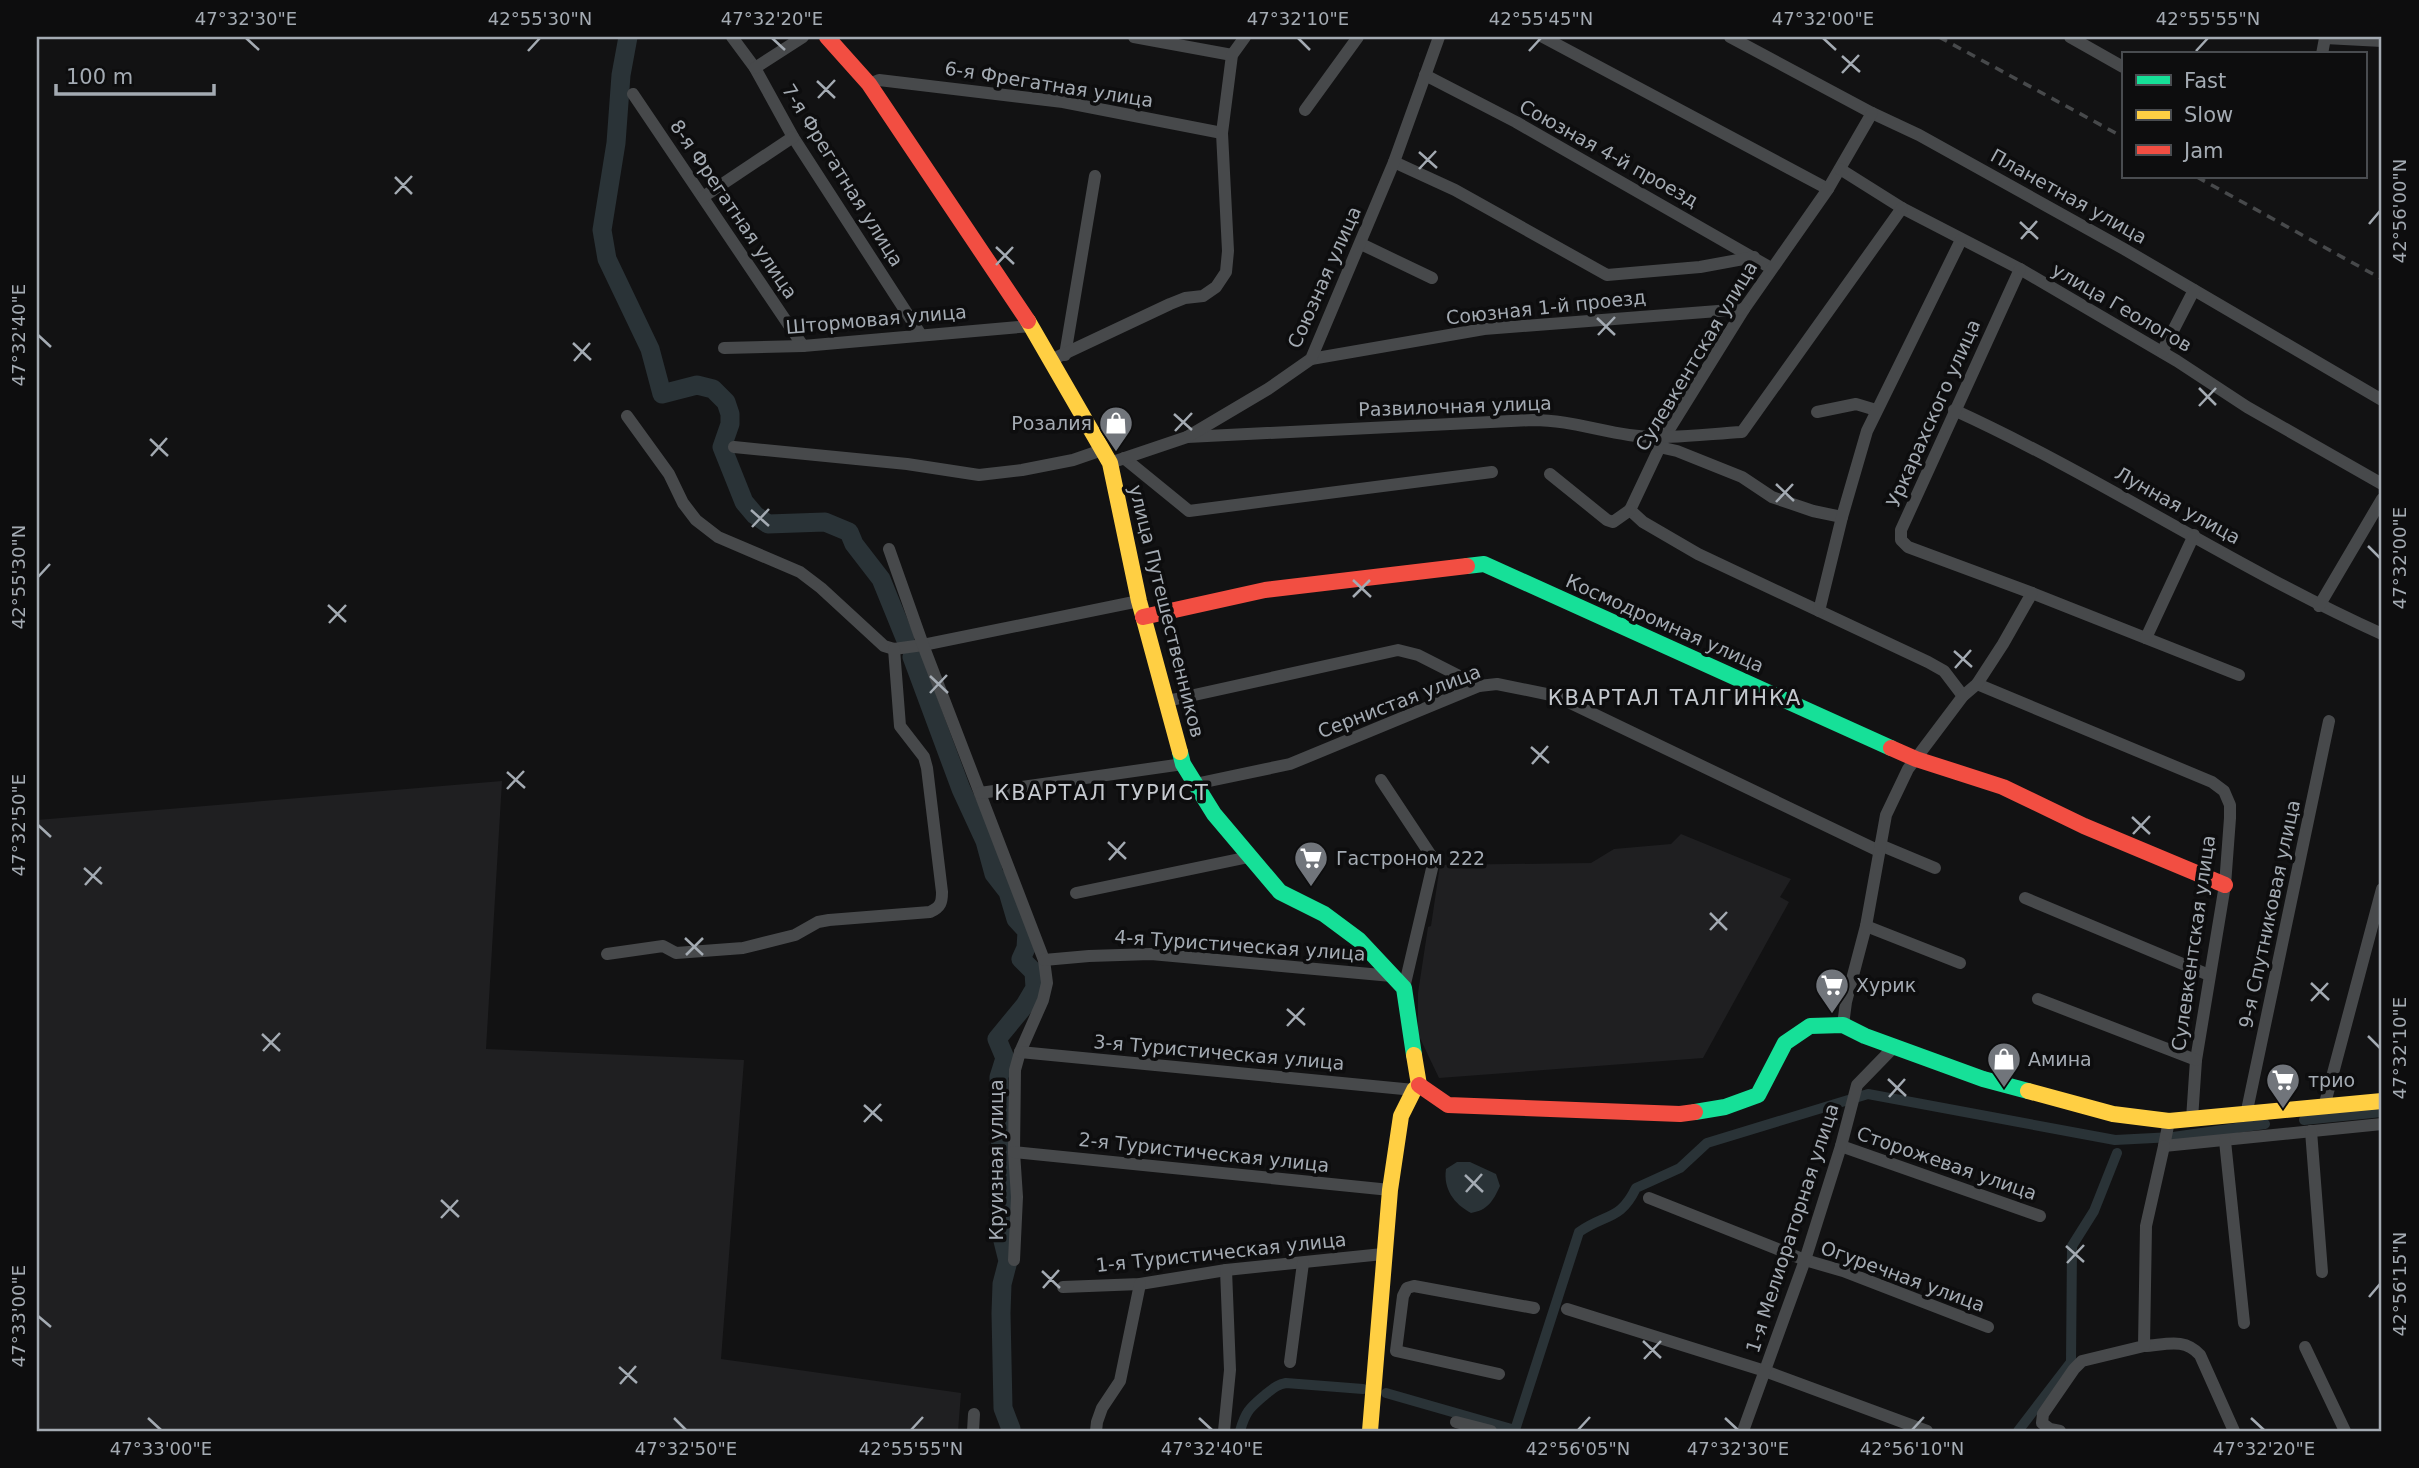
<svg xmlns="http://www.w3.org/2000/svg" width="2419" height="1468" viewBox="0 0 2419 1468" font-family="'DejaVu Sans',sans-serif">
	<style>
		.built { fill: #1f1f21 }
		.water { fill: #2a3337 }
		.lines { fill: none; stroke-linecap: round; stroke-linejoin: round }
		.canal { stroke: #2a3337; stroke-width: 10 }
		.river { stroke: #2a3337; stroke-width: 19 }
		.street { stroke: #47494b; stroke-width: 12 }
		.fast { stroke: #16e098; stroke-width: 16 }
		.slow { stroke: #ffcf43; stroke-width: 16 }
		.jam { stroke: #f24e42; stroke-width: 16 }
		.rail { stroke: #47494b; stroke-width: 3.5; stroke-dasharray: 9 7; stroke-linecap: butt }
		.ticks { fill: none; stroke: #a4abb3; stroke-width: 2.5 }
		.labels { text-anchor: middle; stroke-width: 7; stroke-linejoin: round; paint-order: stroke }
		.street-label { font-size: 19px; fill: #a4abb3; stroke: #0d0d0e }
		.poi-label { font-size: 19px; fill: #a4abb3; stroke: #0d0d0e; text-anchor: start }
		.neighbourhood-label { font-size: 21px; letter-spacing: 2px; fill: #c5c9cf; stroke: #0d0d0e }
		.neatline { fill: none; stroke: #a4abb3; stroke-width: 2.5 }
		.ticks-label { font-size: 18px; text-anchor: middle; fill: #a4abb3 }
	</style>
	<rect width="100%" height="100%" fill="#121213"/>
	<g class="built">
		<polygon points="502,781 486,1049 744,1060 721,1359 961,1393 958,1431 37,1431 37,820"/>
		<polygon points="1681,834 1791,879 1780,897 1789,902 1703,1058 1439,1078 1418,1034 1418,993 1428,927 1431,926 1440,865 1591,863 1614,849 1671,844"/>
	</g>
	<path class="water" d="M1457,1162H1470L1496,1174L1500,1186C1493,1201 1488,1210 1471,1213C1454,1204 1443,1189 1446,1169Z"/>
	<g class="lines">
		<g class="canal">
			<polyline points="2304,1120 2382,1112"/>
			<path d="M1386,1393L1515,1430L1579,1232C1606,1213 1620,1221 1636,1188L1680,1168L1707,1143L1868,1094L2115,1140L2173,1137L2265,1124"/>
			<path d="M1240,1431C1246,1410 1250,1408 1266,1394C1274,1388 1276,1385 1286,1383L1363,1389"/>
			<polyline points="2018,1431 2071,1362 2072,1246 2094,1211 2117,1153"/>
		</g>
		<g class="river">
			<polyline points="628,37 621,75 616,143 602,230 607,259 650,349 662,394 697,385 713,389 726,402 730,414 730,424 722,447 744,502 755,515 768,524 825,522 849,532 854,544 881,579 905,638"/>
			<polyline points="912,657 961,789 985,841 994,874 1008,892 1016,919 1027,931 1026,948 1021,959 1034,972 1035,988 1025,1005 997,1039 1005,1058 999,1077 1000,1140 1008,1163 1005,1182 1009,1200 1002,1237 1008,1261 1002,1284 1001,1313 1003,1408 1011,1429 1010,1431"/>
		</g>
		<g class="street">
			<polyline points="732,37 755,68 793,137 921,335"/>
			<polyline points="1134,37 1232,55"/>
			<polyline points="1543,37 1828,189"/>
			<polyline points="1730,37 1872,113 1919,135 2124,249 2382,400"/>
			<polyline points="2070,37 2123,67"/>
			<polyline points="2325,38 2382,41"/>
			<polyline points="2322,54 2325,38"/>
			<polyline points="755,68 803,37"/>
			<polyline points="1425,75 1516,122 1771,268"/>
			<polyline points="869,84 879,80 1063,102 1222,133"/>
			<polyline points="633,94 803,346"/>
			<polyline points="1305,110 1358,37"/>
			<polyline points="1872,113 1828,189 1744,309 1665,436 1630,510 1643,522 1698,554 1928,662 1944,671 1963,696"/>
			<polyline points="1394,162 1455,190 1607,275 1700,267 1754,257"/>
			<polyline points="1840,169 1902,208 2020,269 2177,361 2247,407 2382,484"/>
			<polyline points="703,197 793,137"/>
			<polyline points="1361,244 1432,278"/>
			<polyline points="724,348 803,346 1031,326"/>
			<polyline points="2162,352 2194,290"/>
			<polyline points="1065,355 1095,176"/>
			<polyline points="1311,359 1484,329 1744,309"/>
			<polyline points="1051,360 1170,304 1185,298 1203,296 1216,287 1226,272 1228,251 1222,133 1232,55 1245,37"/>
			<path d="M1954,410C2101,477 2235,568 2382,634"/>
			<polyline points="1817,412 1856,404 1876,410"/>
			<polyline points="627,416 669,474 683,503 696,520 718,537 800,572 821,588 884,646 894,649 923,645 1139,601"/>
			<path d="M1187,437L1533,420C1566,420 1596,430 1629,435C1665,440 1705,434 1742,432L1902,208"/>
			<polyline points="734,447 907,464 979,475 1022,470 1073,460 1102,450"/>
			<polyline points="1659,447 1677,451 1742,477 1772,497 1813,511 1842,517"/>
			<polyline points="1124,458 1189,511 1492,472"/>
			<polyline points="1110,463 1187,437 1268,389 1311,359 1394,162 1439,37"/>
			<polyline points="1550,474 1607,520 1613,522 1630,510"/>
			<polyline points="889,549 923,645 1044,960 1047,983 1043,1000 1020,1052 1015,1070 1014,1152 1017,1197 1014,1260"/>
			<polyline points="2032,593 2239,675"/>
			<polyline points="2319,606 2382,499"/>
			<polyline points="1819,611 1842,517 1867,431 1961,240"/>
			<polyline points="2146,638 2194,535"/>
			<polyline points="1977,684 2212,782 2224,791 2230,805 2230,818 2225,885 2196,1060 2192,1119"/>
			<polyline points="1167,701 1398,650 1418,655 1479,686"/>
			<polyline points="1381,780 1434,860 1404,988"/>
			<polyline points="1195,784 1290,764 1479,686 1497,684 1556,696 1879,851"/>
			<polyline points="980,793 1183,764"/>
			<polyline points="1880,845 1935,868"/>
			<polyline points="1076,893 1249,857"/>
			<polyline points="2025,898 2209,975"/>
			<polyline points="1866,926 1960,963"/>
			<path d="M607,954L663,946L676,953L743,948L795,935L818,922L829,920L930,912C941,907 942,902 942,892L927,768L924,757L900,726L894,649"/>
			<polyline points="1044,960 1089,956 1151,954 1392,976"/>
			<polyline points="2038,999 2196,1060"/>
			<polyline points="1843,1025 1846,1002 1866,926 1886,815 1908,769 1963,696 1977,684 2003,644 2032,593 1908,547 1901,540 1901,530 2020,269"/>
			<polyline points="1020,1052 1414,1090"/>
			<polyline points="2324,1107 2382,889"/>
			<polyline points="2246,1115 2329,721"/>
			<polyline points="2169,1121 2164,1146 2382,1124"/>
			<polyline points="2311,1131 2322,1272"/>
			<polyline points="2225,1141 2244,1323"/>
			<polyline points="1841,1146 2040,1216"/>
			<polyline points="1014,1152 1390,1190"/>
			<polyline points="1649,1198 1805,1260 1843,1271 1988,1327"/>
			<polyline points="1063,1287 1140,1284 1226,1270 1383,1254"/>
			<polyline points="1567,1309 1765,1371 1927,1431"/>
			<path d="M2144,1346C2165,1345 2184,1337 2200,1355L2234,1431"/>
			<polyline points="2305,1347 2345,1431"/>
			<polyline points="1290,1362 1303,1263"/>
			<polyline points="1499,1374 1396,1351 1403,1296 1407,1288 1414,1286 1534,1308"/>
			<polyline points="1456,1422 1491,1431"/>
			<polyline points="973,1431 974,1414"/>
			<polyline points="1096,1431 1097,1422 1102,1408 1120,1381 1140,1284"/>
			<polyline points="1224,1431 1230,1370 1226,1270"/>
			<polyline points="1743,1431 1805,1260 1841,1146 1857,1085 1894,1047"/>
			<polyline points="2060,1431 2050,1429 2042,1423 2043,1414 2074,1369 2082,1361 2144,1346 2146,1226 2164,1146"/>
		</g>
		<g class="fast">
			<polyline points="1467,566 1484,564 1891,748"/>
			<polyline points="1180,752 1183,764 1214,814 1280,892 1324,914 1359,940 1404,988 1414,1055"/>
			<polyline points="1695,1112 1725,1107 1758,1095 1785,1043 1810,1026 1843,1025 1865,1036 1983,1079 2028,1091"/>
		</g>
		<g class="slow">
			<polyline points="1028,321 1110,463 1139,601 1180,752"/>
			<polyline points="2028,1091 2113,1114 2169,1121 2382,1101"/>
			<polyline points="1370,1431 1390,1190 1401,1116 1414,1090 1419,1085 1414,1055"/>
		</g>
		<g class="jam">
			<polyline points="827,37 869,84 1028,321"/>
			<polyline points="1143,617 1265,590 1467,566"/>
			<polyline points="1891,748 1916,759 2003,787 2084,826 2225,885"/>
			<polyline points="1419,1085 1448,1105 1680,1114 1695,1112"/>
		</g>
		<g class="rail">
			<polyline points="1939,37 2123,137"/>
			<polyline points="2197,177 2382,279"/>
		</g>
	</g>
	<path class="ticks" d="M246,38L259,50M772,38L785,50M1298,38L1310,50M1823,38L1836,50M528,51L540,38M1529,51L1541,38M2196,51L2208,38M1842,56L1860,72M1842,73L1859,55M817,81L835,98M818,98L835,80M1419,152L1437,168M1419,169L1436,151M395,177L412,194M395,194L412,176M2020,222L2038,239M2369,224L2380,211M2021,239L2037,221M996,247L1014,264M996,265L1013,247M1597,318L1615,335M38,335L51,347M1598,335L1615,317M573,343L591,360M574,361L590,343M2199,388L2216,405M2199,406L2216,388M1174,414L1192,430M1175,431L1192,413M150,439L168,456M151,456L167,438M1776,484L1794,501M1776,502L1793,484M751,510L769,526M752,527L769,509M2368,546L2380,558M38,577L50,564M1353,580L1371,597M1353,597L1370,580M328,605L346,622M329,623L346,605M1954,651L1972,667M1955,668L1971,650M930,676L948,693M930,693L947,675M1531,747L1549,763M1532,764L1548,746M507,772L525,788M507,789L524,771M2132,817L2150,834M38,825L51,837M2133,834L2150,816M1108,842L1126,859M1109,860L1125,842M84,868L102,884M85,885L101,867M1710,913L1727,930M1710,930L1727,912M685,938L703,955M686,955L703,938M2311,983L2329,1000M2311,1001L2328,983M1287,1009L1305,1025M1287,1026L1304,1008M262,1034L280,1051M2368,1036L2380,1048M263,1051L280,1033M1888,1079L1906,1096M1889,1097L1905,1079M864,1105L882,1121M864,1122L881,1104M1465,1175L1483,1192M1466,1192L1482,1174M441,1200L459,1217M441,1218L458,1200M2066,1246L2084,1262M2067,1263L2084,1245M1042,1271L1060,1288M1043,1288L1059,1270M2369,1297L2380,1284M38,1316L51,1327M1643,1341L1661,1358M1644,1359L1661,1341M619,1367L637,1383M620,1384L636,1366M148,1418L161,1430M674,1418L686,1430M1199,1418L1212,1430M1725,1418L1738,1430M2251,1418L2264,1430M911,1430L923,1417M1578,1430L1590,1417M1912,1430L1924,1417"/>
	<defs>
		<g id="shop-pin" transform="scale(1.75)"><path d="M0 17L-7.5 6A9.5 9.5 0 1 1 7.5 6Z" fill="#71757b" stroke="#0d0d0e"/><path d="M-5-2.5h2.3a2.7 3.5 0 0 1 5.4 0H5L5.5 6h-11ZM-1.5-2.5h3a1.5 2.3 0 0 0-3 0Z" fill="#fff"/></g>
		<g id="supermarket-pin" transform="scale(1.75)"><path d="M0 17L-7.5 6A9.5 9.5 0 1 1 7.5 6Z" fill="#71757b" stroke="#0d0d0e"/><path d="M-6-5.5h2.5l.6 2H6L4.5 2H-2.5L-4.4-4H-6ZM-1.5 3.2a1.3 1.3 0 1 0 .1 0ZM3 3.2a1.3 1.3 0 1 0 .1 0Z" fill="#fff"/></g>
	</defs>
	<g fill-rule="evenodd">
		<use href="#shop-pin" x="1116" y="423"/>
		<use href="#supermarket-pin" x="1311" y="858"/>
		<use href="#supermarket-pin" x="1832" y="985"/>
		<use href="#shop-pin" x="2004" y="1059"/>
		<use href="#supermarket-pin" x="2283" y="1080"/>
	</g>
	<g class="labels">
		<g class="street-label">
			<text transform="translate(1049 84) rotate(9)" y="7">6-я Фрегатная улица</text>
			<text transform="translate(1609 153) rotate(29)" y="7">Союзная 4-й проезд</text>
			<text transform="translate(843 175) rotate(58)" y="7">7-я Фрегатная улица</text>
			<text transform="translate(2069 196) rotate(29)" y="7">Планетная улица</text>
			<text transform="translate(734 209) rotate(56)" y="7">8-я Фрегатная улица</text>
			<text transform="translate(1324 277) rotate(-66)" y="7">Союзная улица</text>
			<text transform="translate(1546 307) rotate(-6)" y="7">Союзная 1-й проезд</text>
			<text transform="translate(2122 307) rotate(30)" y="7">улица Геологов</text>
			<text transform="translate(876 319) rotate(-5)" y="7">Штормовая улица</text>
			<text transform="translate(1696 356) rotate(-59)" y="7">Сулевкентская улица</text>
			<text transform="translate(1455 406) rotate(-2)" y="7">Развилочная улица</text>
			<text transform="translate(1933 413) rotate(-66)" y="7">Уркарахского улица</text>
			<text transform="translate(2178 505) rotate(29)" y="7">Лунная улица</text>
			<text transform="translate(1167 611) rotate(76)" y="7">улица Путешественников</text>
			<text transform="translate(1665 623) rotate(24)" y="7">Космодромная улица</text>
			<text transform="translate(1399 701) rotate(-21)" y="7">Сернистая улица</text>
			<text transform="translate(2269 914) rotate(-78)" y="7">9-я Спутниковая улица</text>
			<text transform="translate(2193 943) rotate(-82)" y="7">Сулевкентская улица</text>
			<text transform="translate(1240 945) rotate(4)" y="7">4-я Туристическая улица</text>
			<text transform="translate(1219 1052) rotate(5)" y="7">3-я Туристическая улица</text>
			<text transform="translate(1204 1152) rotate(6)" y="7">2-я Туристическая улица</text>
			<text transform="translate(996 1160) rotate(-90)" y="7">Круизная улица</text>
			<text transform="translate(1947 1163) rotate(19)" y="7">Сторожевая улица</text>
			<text transform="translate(1792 1228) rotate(-72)" y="7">1-я Мелиораторная улица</text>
			<text transform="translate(1221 1252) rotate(-6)" y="7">1-я Туристическая улица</text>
			<text transform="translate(1903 1276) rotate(20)" y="7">Огуречная улица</text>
		</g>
		<g class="poi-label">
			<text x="1092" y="430" text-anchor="end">Розалия</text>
			<text x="1336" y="865">Гастроном 222</text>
			<text x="1856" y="992">Хурик</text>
			<text x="2028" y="1066">Амина</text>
			<text x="2308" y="1087">трио</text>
		</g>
		<g class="neighbourhood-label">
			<text x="1675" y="705">КВАРТАЛ ТАЛГИНКА</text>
			<text x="1102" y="800">КВАРТАЛ ТУРИСТ</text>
		</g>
	</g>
	<rect width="2419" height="1468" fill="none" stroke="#0d0d0e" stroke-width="77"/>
	<rect x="2122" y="52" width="245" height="126" fill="#0d0d0e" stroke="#494c50" stroke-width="2"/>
	<rect x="2136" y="75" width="35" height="10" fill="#16e098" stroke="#494c50" stroke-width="2"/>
	<text x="2184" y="88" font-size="21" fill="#a4abb3">Fast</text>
	<rect x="2136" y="110" width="35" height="10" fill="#ffcf43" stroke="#494c50" stroke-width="2"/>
	<text x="2184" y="122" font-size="21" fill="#a4abb3">Slow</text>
	<rect x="2136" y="145" width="35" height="10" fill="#f24e42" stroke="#494c50" stroke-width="2"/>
	<text x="2184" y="158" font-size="21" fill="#a4abb3">Jam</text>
	<path d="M56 84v10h158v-10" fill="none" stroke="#a4abb3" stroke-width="3.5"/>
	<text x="66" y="84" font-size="21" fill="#a4abb3" stroke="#0d0d0e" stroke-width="5" paint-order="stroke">100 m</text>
	<rect x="38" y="38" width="2342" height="1392" class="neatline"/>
	<g class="ticks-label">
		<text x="246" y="25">47°32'30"E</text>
		<text x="540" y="25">42°55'30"N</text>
		<text x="772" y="25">47°32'20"E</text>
		<text x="1298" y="25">47°32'10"E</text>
		<text x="1541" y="25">42°55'45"N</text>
		<text x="1823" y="25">47°32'00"E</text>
		<text x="2208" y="25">42°55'55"N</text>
		<text transform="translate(2400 211) rotate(-90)" y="6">42°56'00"N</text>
		<text transform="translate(19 335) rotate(-90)" y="6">47°32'40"E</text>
		<text transform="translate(2400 558) rotate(-90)" y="6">47°32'00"E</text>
		<text transform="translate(19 577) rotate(-90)" y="6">42°55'30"N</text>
		<text transform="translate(19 825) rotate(-90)" y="6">47°32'50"E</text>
		<text transform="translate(2400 1048) rotate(-90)" y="6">47°32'10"E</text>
		<text transform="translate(2400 1284) rotate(-90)" y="6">42°56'15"N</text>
		<text transform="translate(19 1316) rotate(-90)" y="6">47°33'00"E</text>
		<text x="161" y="1455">47°33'00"E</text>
		<text x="686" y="1455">47°32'50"E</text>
		<text x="911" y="1455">42°55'55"N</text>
		<text x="1212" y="1455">47°32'40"E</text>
		<text x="1578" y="1455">42°56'05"N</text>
		<text x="1738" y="1455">47°32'30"E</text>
		<text x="1912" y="1455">42°56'10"N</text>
		<text x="2264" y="1455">47°32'20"E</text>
	</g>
</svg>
